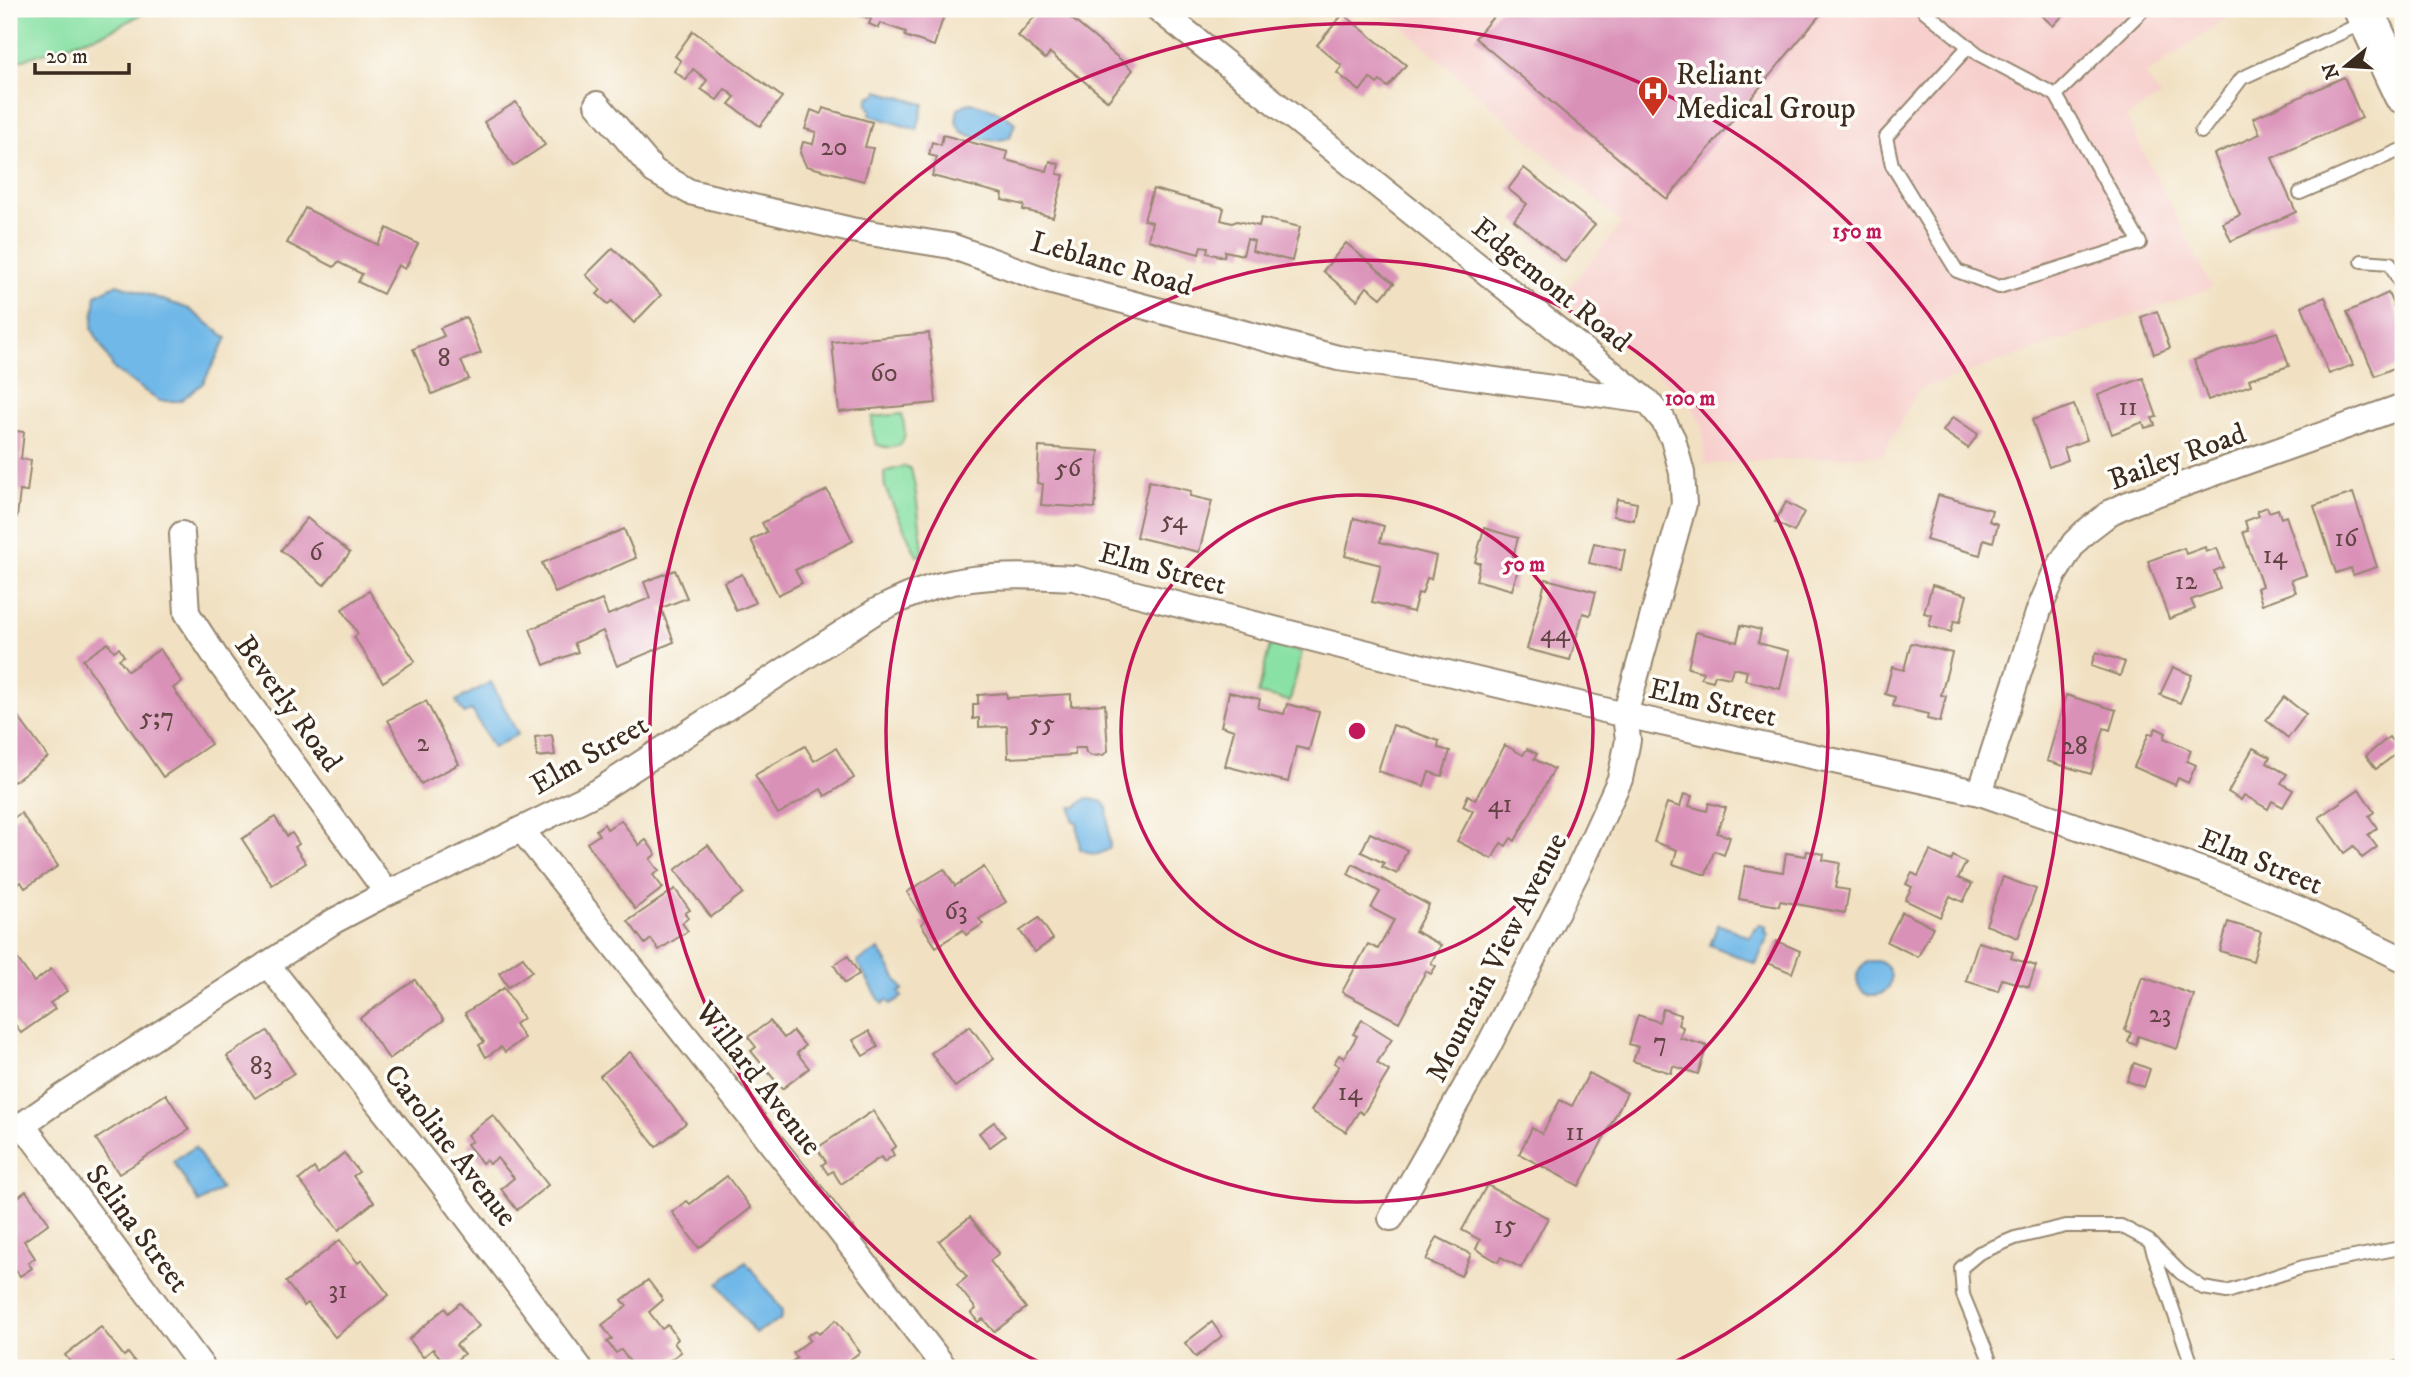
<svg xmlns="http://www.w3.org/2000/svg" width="2412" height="1377" viewBox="0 0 2412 1377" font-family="'IM FELL DW Pica',serif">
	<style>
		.built { fill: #f7d0cd }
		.green { fill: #89e1a5; stroke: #628662; stroke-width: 2 }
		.water { fill: #70b8e8; stroke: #567183; stroke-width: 2 }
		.building { fill: #da91b8 }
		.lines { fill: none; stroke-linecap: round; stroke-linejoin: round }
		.lane-casing { stroke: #968670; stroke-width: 16 }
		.street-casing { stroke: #968670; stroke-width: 28 }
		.highway-casing { stroke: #968670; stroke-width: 42 }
		.lane { stroke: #fff; stroke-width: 12 }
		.street { stroke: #fff; stroke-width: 24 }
		.highway { stroke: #fff; stroke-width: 38 }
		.ring { fill: none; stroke: #c2185b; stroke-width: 3.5 }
		.labels { text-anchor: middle; stroke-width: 7; stroke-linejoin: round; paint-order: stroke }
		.number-label { font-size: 26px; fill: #634444 }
		.poi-label { font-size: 30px; fill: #3b2a1e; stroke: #fdfcf7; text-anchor: start }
		.street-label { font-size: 30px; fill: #3b2a1e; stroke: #fdfcf7 }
		.centre { fill: #c2185b; stroke: #fdfcf7; stroke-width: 3.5 }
		.ring-label { font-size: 21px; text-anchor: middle; font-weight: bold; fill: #c2185b; stroke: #fdfcf7; stroke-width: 7; stroke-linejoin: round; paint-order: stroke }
	</style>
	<rect width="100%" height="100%" fill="#fdfcf7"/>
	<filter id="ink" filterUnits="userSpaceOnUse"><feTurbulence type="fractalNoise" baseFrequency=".0143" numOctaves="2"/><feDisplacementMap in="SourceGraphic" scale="14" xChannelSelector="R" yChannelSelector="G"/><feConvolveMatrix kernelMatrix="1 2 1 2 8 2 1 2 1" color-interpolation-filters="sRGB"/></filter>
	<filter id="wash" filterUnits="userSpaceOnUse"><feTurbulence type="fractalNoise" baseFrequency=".00686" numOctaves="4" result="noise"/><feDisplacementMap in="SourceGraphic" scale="28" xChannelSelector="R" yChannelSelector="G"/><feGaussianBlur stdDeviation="1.57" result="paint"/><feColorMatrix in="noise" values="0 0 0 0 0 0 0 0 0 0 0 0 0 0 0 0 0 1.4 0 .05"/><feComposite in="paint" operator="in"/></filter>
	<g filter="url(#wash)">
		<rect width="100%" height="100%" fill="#f1e1c2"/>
		<polygon class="built" points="1383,9 2239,9 2145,75 2161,96 2126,117 2212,288 1918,390 1883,455 1705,464 1702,426 1686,397 1561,297 1622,223"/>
		<g class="green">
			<polygon points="9,9 151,9 108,32 9,64"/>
			<path d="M902,414C904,426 910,445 893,447C886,448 882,447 876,444L873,433L872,417Z"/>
			<polygon points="905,466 911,469 915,487 923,549 922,555 917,556 885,488 884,472"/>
			<polygon points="1270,645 1302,652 1290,701 1258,694"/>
		</g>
		<g class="water">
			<polygon points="878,91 924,104 917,130 870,115 871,110 867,104 869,97 877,94"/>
			<path d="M973,103C989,108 1002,111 1015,123L1010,137C994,144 976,139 961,131L956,122L958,109L966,104Z"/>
			<polygon points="117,284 189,309 227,338 203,383 180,401 159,401 114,369 92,329 96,295"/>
			<polygon points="491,682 518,734 493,748 472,710 464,714 456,701"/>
			<path d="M1087,798L1103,802L1107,806L1110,848C1097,857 1094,855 1080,849L1077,822L1073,821L1071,807H1076Z"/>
			<polygon points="1718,924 1750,937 1755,927 1758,927 1759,924 1767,927 1765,932 1769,934 1756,964 1710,945"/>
			<polygon points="879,949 903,990 899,992 902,997 890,1004 887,1000 882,1004 857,962"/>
			<circle cx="1874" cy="978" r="17"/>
			<polygon points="195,1147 221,1189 199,1203 173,1161"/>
			<polygon points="746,1262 782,1310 780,1320 755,1333 718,1283"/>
		</g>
		<g id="blocks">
			<g class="building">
				<polygon points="843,9 946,9 934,46 905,36 906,32 880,23 878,28 869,24 871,19"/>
				<polygon points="1041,9 1060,9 1133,70 1108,101 1050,53 1045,59 1018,36"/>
				<polygon points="1500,9 1825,9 1667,199 1475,38"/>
				<polygon points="2035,9 2069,9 2053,26"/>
				<polygon points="1343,14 1406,65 1388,87 1380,81 1377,84 1370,78 1360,91 1337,73 1342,66 1317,45"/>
				<polygon points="693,31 782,97 760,126 729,104 735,97 725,89 717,100 701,89 707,80 693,69 686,80 674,71 681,61 675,56"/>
				<polygon points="2344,77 2362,118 2272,158 2296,212 2231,241 2223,223 2240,215 2214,154 2260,134 2253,118"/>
				<polygon points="516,102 545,145 513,166 484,122"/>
				<polygon points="823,108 872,122 865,147 873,148 864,181 806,166 800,153 803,142 813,144 816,132 805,129 811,110 821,114"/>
				<polygon points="943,135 1008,152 1006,160 1047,171 1050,161 1059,164 1057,174 1064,175 1053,217 1023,210 1024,205 1002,200 1003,194 932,176 937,157 929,155 932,142 941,145"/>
				<polygon points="1524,168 1595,225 1565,262 1514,220 1527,204 1508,189"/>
				<polygon points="1153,189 1224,208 1221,220 1232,223 1237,221 1259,226 1261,218 1300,227 1292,261 1252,251 1254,241 1247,239 1243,255 1225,251 1224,257 1207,253 1208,247 1201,246 1199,254 1148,240 1152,222 1144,220"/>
				<polygon points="305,208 378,245 387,228 418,244 405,269 398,265 383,294 358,282 362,274 338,262 334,267 287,243"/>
				<polygon points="1346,243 1394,283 1381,298 1367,287 1357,300 1323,271"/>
				<polygon points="613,248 661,295 634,323 612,301 608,304 597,294 601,290 586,275"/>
				<polygon points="2388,293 2403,327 2403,364 2375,376 2347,312"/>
				<polygon points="2325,297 2353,365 2329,374 2302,306"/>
				<polygon points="2157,311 2170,348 2154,354 2141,317"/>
				<polygon points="466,317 481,353 461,361 469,379 432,394 413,349 444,336 440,328"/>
				<polygon points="2277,332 2289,366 2249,379 2251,385 2208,400 2194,360"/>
				<polygon points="929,333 936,403 839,412 832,342"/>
				<polygon points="2143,378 2157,417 2152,418 2155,425 2145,428 2143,422 2112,434 2098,395"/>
				<polygon points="2074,405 2087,440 2064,448 2068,460 2049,467 2032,420"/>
				<polygon points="1953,417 1978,434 1968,448 1943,431"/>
				<polygon points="9,430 24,432 21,459 31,460 27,492 20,491 17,517 9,516"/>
				<polygon points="1039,447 1099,451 1095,508 1041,505 1043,484 1037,483"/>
				<polygon points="1149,481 1191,491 1190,496 1212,501 1199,552 1136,537"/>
				<polygon points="827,490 853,541 795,570 802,583 778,595 751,540 767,532 762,523"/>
				<polygon points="2353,493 2377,567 2353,575 2351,568 2336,573 2314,506"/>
				<polygon points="1938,495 1992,510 1989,521 1998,524 1993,542 1984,539 1980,555 1926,540"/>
				<polygon points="1617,499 1637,503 1634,520 1613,516"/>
				<polygon points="1786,502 1804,512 1794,532 1775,522"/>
				<polygon points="2267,507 2269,512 2278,509 2281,518 2286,516 2306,575 2291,580 2296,592 2262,604 2257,588 2262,586 2243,532 2248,531 2245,521 2259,516 2257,511"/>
				<polygon points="307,518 350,553 324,585 281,550"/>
				<polygon points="1354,518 1384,526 1380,542 1436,556 1431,579 1427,578 1422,594 1418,593 1413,612 1372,602 1381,565 1345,556"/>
				<polygon points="1484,528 1518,538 1510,567 1518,569 1512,590 1476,580 1480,563 1475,562"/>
				<polygon points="624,529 636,558 555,593 542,563"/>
				<polygon points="1594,543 1625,550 1621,570 1589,563"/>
				<polygon points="2205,547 2206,552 2217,548 2224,567 2214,571 2220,589 2191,600 2195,609 2169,619 2148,561 2184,548 2186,554"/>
				<polygon points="675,570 687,598 661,608 674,642 617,666 603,631 574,643 578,652 544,665 530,629 602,600 608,615 650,598 644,582"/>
				<polygon points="742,574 755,603 736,611 724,582"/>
				<polygon points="1546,579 1596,592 1590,615 1583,613 1570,660 1527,649"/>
				<polygon points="1932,585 1967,595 1960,622 1954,621 1951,632 1929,626 1932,615 1924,613"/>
				<polygon points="369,591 415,661 383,682 354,637 358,634 342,609"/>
				<polygon points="1741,625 1761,630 1758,643 1789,651 1780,689 1745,680 1747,671 1733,668 1730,678 1715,675 1713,681 1701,678 1703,672 1688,668 1696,632 1737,642"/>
				<polygon points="108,643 114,651 119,648 124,656 119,659 128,671 160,649 182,682 173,688 211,744 163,777 83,660"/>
				<polygon points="1911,643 1952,653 1941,695 1946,696 1940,722 1927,719 1928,714 1893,706 1895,697 1885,694 1892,667 1904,670"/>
				<polygon points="2096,652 2125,662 2120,676 2091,666"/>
				<polygon points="2173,667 2192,675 2180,703 2160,695"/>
				<polygon points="1229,692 1260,699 1258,708 1284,714 1287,704 1319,712 1309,750 1296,747 1288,782 1225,766 1234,730 1221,726"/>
				<polygon points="1006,693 1007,698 1071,694 1071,706 1105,704 1108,751 1103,755 1092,756 1086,753 1085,748 1075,748 1075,755 1008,758 1007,726 979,727 979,718 973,719 973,704 978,704 978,695"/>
				<polygon points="2066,695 2116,710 2110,730 2104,728 2091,774 2047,761"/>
				<polygon points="2284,697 2306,714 2288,738 2266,720"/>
				<polygon points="426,701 459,764 421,784 388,720"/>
				<polygon points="16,714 48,757 14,782 9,776 9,720"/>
				<polygon points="1393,725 1439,741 1438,748 1450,751 1442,776 1429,772 1424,786 1378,771"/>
				<polygon points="2156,728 2166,733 2164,738 2191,750 2187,761 2196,765 2188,783 2178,778 2175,785 2134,767 2149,733 2153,734"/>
				<polygon points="552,735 555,755 537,757 535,737"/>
				<polygon points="2389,737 2400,751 2376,769 2366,756"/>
				<polygon points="1505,745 1523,755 1527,749 1537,754 1534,759 1554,769 1515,841 1511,838 1506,846 1501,843 1492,859 1457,841 1473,811 1463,806 1468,795 1475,800"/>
				<polygon points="805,746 814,761 836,748 854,778 825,796 821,789 778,814 755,775"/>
				<polygon points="2253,748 2270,757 2267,763 2287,774 2281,783 2293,790 2283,807 2272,801 2268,809 2244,795 2241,800 2228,792"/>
				<polygon points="2359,789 2374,812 2369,816 2377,828 2368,835 2377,847 2362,858 2354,846 2344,853 2319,817"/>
				<polygon points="1684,794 1692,796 1689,806 1707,811 1709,803 1726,808 1717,833 1730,837 1724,855 1714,851 1706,875 1673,864 1677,850 1654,842 1667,803 1680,807"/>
				<polygon points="21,813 58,866 25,888 21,882 9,891 9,821"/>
				<polygon points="275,817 287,836 292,833 299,844 295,847 306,863 272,885 242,839"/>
				<polygon points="621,820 639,845 646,840 656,854 650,859 659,871 653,875 663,888 635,909 587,843 599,835 596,830 604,824 607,829"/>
				<polygon points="1370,833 1407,850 1397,874 1382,867 1384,863 1361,852"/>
				<polygon points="708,845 743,893 711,917 675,870"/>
				<polygon points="1807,851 1824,854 1823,860 1840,863 1835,888 1849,890 1845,913 1780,901 1779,906 1739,899 1745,866 1783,872 1786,853 1806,856"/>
				<polygon points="1930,851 1951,861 1953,856 1966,863 1958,878 1972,884 1963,902 1950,896 1940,917 1905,900 1912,887 1906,884 1912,873 1918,876"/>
				<polygon points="1353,864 1429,905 1415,931 1441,945 1431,963 1436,966 1431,974 1426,971 1399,1022 1342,992 1368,944 1378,949 1394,920 1371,908 1380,892 1348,874"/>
				<polygon points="984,867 1006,902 979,919 983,924 966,935 963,930 936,947 921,924 925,921 907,892 944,869 955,886"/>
				<polygon points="2003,877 2036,889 2018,938 1986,925"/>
				<polygon points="675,889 690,910 685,913 688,918 682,923 688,931 659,950 651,939 645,944 628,921"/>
				<polygon points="1902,912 1933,927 1918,957 1887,942"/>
				<polygon points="1039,918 1053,939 1035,952 1020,931"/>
				<polygon points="2228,922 2261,932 2253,961 2220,951"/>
				<polygon points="1777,941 1800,951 1792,973 1768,963"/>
				<polygon points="1978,942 2013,952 2011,958 2036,966 2029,987 2002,979 1998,991 1966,981"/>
				<polygon points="9,947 34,982 51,969 67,991 50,1003 55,1009 21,1033 9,1016"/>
				<polygon points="848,956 859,974 845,983 834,965"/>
				<polygon points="523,957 532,971 508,987 499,973"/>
				<polygon points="2142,977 2194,995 2177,1049 2138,1036 2136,1045 2128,1042 2131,1033 2125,1030"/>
				<polygon points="415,980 444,1020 389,1059 360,1018"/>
				<polygon points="504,988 523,1018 515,1024 524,1038 505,1052 501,1047 486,1057 479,1045 484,1042 465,1013"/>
				<polygon points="1663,1009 1681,1015 1678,1025 1683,1027 1680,1038 1707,1046 1698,1074 1673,1066 1671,1073 1633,1061 1638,1047 1629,1044 1638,1015 1659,1022"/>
				<polygon points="1362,1020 1392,1039 1377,1063 1389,1071 1363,1114 1359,1111 1346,1132 1311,1111 1339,1066 1334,1063 1339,1055 1344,1058 1357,1036 1353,1034"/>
				<polygon points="770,1021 784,1038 793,1031 805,1046 797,1053 809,1068 782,1089 751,1051 756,1047 748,1037"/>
				<polygon points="970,1026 994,1059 955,1087 931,1053"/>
				<polygon points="267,1031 294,1073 255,1098 227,1056"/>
				<polygon points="869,1031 878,1047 863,1056 853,1040"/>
				<polygon points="630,1052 686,1123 656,1147 600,1076"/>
				<polygon points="2134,1063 2150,1069 2144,1087 2127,1081"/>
				<polygon points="1589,1073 1627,1093 1579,1186 1519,1154 1532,1128 1542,1134 1560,1100 1572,1106"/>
				<polygon points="166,1094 189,1130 119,1174 96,1139"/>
				<polygon points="873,1111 896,1146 891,1150 894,1155 884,1162 881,1157 841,1184 833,1171 828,1174 822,1165 826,1162 817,1148"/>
				<polygon points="493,1115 548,1185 517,1210 501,1189 514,1178 497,1158 489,1164 486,1160 482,1163 467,1144 472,1141 467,1135"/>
				<polygon points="994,1122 1005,1136 990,1147 979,1133"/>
				<polygon points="344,1153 359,1172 353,1176 374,1202 339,1230 299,1180 314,1168 318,1174"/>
				<polygon points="727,1176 751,1208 699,1248 672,1212 687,1201 690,1204"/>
				<polygon points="1487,1185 1548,1218 1521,1268 1501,1257 1498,1262 1476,1249 1480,1240 1462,1230"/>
				<polygon points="26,1191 49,1223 24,1241 35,1258 28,1263 32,1268 20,1276 9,1260 9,1204"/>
				<polygon points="970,1217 999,1253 990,1261 1026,1308 994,1332 983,1319 978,1322 971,1313 976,1309 957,1285 967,1277 939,1241"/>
				<polygon points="1437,1237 1471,1254 1461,1276 1426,1260"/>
				<polygon points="340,1240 358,1263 362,1260 389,1295 335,1337 308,1303 304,1306 286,1282"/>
				<polygon points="648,1280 663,1300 649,1312 662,1329 668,1325 678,1339 674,1343 681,1352 659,1368 635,1368 621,1350 616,1353 607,1342 612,1339 602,1325 627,1306 622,1300"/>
				<polygon points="460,1303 479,1326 456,1345 464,1354 448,1367 433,1349 423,1357 409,1339 445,1308 448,1313"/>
				<polygon points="836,1320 860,1352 839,1368 783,1368 797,1358 793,1353 810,1340 807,1336 816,1330 819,1334"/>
				<polygon points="1212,1322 1222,1336 1196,1357 1185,1343"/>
				<polygon points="101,1327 124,1356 128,1353 135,1362 131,1365 134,1368 75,1368 65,1355"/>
				<polygon points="2403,1359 2403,1368 2379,1368 2388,1364"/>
			</g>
		</g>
	</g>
	<g filter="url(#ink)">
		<use href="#blocks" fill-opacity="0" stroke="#968670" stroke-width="2"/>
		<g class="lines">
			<g class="lane-casing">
				<g id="lane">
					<polyline points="1922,9 1978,54 2056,95 2140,243 1999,287 1957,271 1892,165 1886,137 1969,46"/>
					<polyline points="2056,95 2144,9"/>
					<polyline points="2201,132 2242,78 2365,22"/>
					<polyline points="2300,193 2403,149"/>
					<polyline points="2362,261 2390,263 2403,289"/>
					<polyline points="2151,1245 2193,1368"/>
					<polyline points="1993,1368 1963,1295 1961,1268 1979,1253 2015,1238 2066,1226 2121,1226 2149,1241 2181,1273 2203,1288 2227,1292 2303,1267 2395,1249 2403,1249"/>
				</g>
			</g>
			<g class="street-casing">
				<g id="street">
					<polyline points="1158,9 1648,402 1663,420 1673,439 1682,473 1684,504 1625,715 1628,740 1620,779 1583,860 1488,1047 1391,1218"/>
					<polyline points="597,104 654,171 690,192 851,230 951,246 1048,281 1338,358 1647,401"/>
					<polyline points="182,534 187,613 221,665 387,893"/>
					<polyline points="1980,793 2039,610 2054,575 2074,543 2085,532 2111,512 2128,504 2403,406"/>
					<polyline points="521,829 809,1191 945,1368"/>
					<polyline points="267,964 440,1181 580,1368"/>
					<polyline points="23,1125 203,1368"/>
					<path d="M9,1134L62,1097L334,921L387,893L445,867L597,792L876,611C889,605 902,598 916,593C966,573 1021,575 1074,578L1435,670L1625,715L1980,793L2205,871L2299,909L2403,959"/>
				</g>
			</g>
			<g class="highway-casing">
				<polyline id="highway" points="2363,9 2403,94"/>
			</g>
			<use href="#lane" class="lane"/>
			<use href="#street" class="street"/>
			<use href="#highway" class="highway"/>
		</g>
	</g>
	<g class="ring">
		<circle cx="1357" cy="731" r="236"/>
		<circle cx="1357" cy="731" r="471"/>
		<path d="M1047 1366A707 707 0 1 1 1667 1366"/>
	</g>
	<defs>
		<g id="hospital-pin" transform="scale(1.575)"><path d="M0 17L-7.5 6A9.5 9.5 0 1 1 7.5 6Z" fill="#c8321e" stroke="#fdfcf7"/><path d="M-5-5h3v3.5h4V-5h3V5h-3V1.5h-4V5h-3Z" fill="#fff"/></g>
	</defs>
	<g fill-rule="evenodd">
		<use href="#hospital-pin" x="1653" y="91"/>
	</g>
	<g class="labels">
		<g class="number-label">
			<text x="834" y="155">20</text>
			<text x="444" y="366">8</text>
			<text x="884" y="381">60</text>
			<text x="2128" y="415">11</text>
			<text x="1068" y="476">56</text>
			<text x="1174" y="528">54</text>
			<text x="2346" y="546">16</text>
			<text x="316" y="560">6</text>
			<text x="2275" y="563">14</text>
			<text x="2186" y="589">12</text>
			<text x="1555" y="641">44</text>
			<text x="157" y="725">5;7</text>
			<text x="1042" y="731">55</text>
			<text x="423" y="751">2</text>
			<text x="2075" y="754">28</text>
			<text x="1500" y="812">41</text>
			<text x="956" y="919">63</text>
			<text x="2160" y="1022">23</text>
			<text x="1660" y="1050">7</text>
			<text x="261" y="1074">83</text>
			<text x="1350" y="1100">14</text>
			<text x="1575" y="1140">11</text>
			<text x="1505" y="1233">15</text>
			<text x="338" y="1298">31</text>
		</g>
		<g class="poi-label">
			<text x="1676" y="84">Reliant<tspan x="1676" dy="34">Medical Group</tspan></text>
		</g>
		<g class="street-label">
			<text transform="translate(1112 263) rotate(16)" y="10">Leblanc Road</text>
			<text transform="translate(1552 284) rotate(39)" y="10">Edgemont Road</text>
			<text transform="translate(2177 456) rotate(-20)" y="10">Bailey Road</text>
			<text transform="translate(1163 568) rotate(15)" y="10">Elm Street</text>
			<text transform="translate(1713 702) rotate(13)" y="10">Elm Street</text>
			<text transform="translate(289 703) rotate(54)" y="10">Beverly Road</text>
			<text transform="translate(589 754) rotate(-30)" y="10">Elm Street</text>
			<text transform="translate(2261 861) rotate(22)" y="10">Elm Street</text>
			<text transform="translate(1496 957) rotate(-63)" y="10">Mountain View Avenue</text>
			<text transform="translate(759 1078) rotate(52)" y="10">Willard Avenue</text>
			<text transform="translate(451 1145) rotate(52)" y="10">Caroline Avenue</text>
			<text transform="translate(138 1228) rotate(53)" y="10">Selina Street</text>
		</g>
	</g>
	<circle cx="1357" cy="731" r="10" class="centre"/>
	<g class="ring-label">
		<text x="1857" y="238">150 m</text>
		<text x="1690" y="405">100 m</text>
		<text x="1524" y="571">50 m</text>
	</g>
	<rect width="2412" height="1377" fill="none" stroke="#fdfcf7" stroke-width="35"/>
	<g transform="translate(2346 66) rotate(252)" stroke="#fdfcf7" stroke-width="5" paint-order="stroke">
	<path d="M0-5L12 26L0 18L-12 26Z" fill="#3b2a1e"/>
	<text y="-10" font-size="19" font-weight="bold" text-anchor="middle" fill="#3b2a1e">N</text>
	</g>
	<path d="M35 63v10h94v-10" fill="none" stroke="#3b2a1e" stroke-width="3.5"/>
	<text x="46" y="63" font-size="21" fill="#3b2a1e" stroke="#fdfcf7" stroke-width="5" paint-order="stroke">20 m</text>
</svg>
